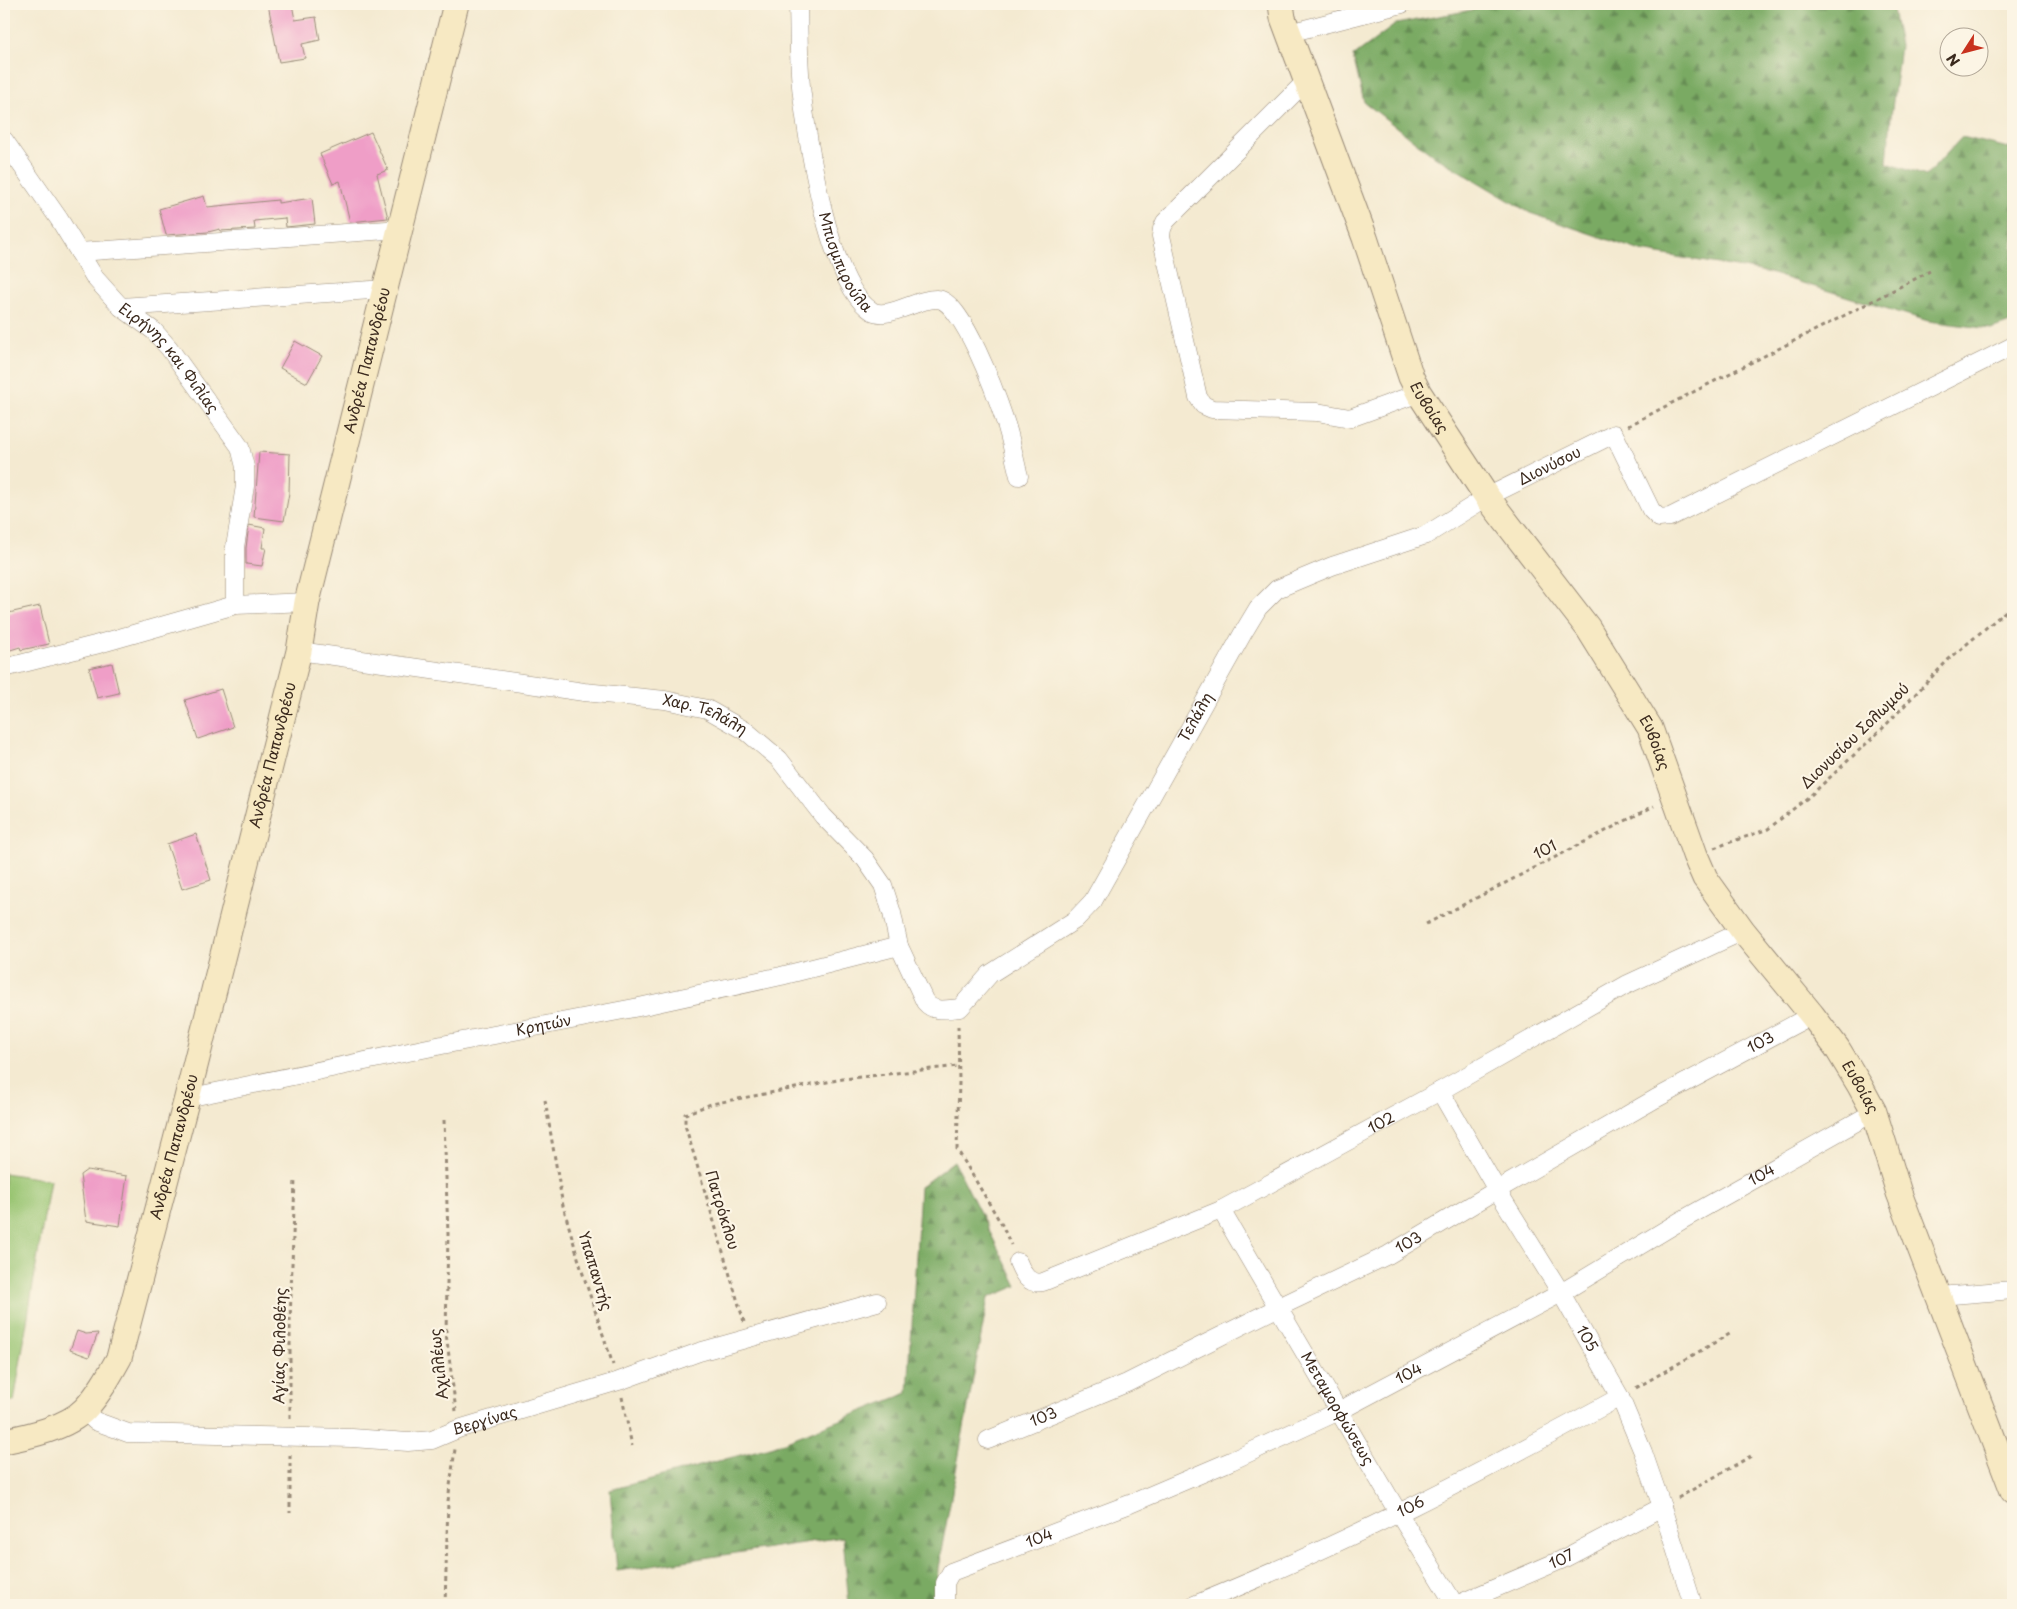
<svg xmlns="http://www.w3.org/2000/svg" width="2017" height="1609" viewBox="0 0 2017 1609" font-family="'Playpen Sans',sans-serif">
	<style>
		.forest { fill: url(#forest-firs); stroke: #5a6a41 }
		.pitch { fill: #99c572; stroke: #6a7848 }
		.building { fill: #ef9ec7 }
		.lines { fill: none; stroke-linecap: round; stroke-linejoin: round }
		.street-casing { stroke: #988a78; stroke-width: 19 }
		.secondary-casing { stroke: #988a78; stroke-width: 27 }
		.path { stroke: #988a78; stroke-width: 3; stroke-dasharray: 4 4; stroke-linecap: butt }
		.street { stroke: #fff; stroke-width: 18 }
		.secondary { stroke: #f7e9c3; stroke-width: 25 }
		.labels { text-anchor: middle; stroke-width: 4.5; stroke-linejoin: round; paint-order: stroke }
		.street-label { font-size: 15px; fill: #3b2a1e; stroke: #fcf5e5 }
	</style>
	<defs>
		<pattern id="forest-firs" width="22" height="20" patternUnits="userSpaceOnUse" patternTransform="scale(1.25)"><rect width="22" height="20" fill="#7aaa64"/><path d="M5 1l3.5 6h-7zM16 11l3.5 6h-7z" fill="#658b52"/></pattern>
	</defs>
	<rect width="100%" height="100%" fill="#fcf5e5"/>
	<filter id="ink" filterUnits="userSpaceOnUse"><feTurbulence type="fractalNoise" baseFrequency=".02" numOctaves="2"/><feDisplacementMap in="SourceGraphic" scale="10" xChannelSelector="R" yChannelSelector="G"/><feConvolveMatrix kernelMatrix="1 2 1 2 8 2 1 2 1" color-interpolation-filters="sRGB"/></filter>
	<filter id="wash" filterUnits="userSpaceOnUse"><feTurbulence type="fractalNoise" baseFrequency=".0096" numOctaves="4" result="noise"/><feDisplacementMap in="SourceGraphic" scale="20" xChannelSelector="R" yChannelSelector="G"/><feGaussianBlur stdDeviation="1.12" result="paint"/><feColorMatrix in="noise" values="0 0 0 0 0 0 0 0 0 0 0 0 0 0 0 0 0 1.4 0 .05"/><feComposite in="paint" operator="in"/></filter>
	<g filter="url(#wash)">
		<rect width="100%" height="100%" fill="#f4ead1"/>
		<g class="forest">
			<polygon points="1480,4 1892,4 1900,46 1891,117 1887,163 1926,176 1962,137 2013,149 2013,321 1991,329 1928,321 1766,272 1641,251 1530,213 1431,154 1364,102 1353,56 1396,24 1477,9"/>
			<polygon points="954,1161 1017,1286 988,1298 938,1568 936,1605 849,1605 843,1537 617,1571 610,1490 774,1446 908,1393 920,1187"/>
		</g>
		<polygon class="pitch" points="4,1173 50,1180 14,1402 4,1400"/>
		<g id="blocks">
			<g class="building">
				<polygon points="268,4 292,4 295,20 316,17 320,40 302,44 305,58 279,62"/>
				<polygon points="371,132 388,170 377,174 388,218 350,222 340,181 333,184 320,154"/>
				<polygon points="204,196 207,207 278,200 278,203 312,198 315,224 286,227 285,218 254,221 255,229 220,231 220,229 208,232 166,235 159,209"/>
				<polygon points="295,341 322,356 307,383 280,368"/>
				<polygon points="259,452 290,454 289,493 284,521 254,517"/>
				<polygon points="249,525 265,528 262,548 266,548 262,566 246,564 246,548"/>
				<polygon points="40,606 49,644 21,650 20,647 4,652 4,614"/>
				<polygon points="112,663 119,693 97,698 89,668"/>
				<polygon points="221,689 233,727 198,739 185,700"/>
				<polygon points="196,834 211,880 182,889 167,844"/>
				<polygon points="87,1170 127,1176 120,1226 86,1221 80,1175"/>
				<polygon points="77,1331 86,1334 98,1333 89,1357 70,1350"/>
			</g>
		</g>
	</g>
	<g filter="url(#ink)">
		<use href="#blocks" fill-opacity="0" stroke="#988a78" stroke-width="1"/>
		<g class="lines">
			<g class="street-casing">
				<g id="street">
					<path id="s1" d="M798,4C799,34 798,65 802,95C808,142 829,285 872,311C888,320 918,298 937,299C962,299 997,397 1005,421C1011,438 1014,458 1019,476"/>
					<polyline points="1289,33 1402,4"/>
					<polyline points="1307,80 1165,222 1162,229 1161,236 1198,397 1203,405 1212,409 1317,412 1350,418 1419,393"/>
					<path id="s2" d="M4,140L59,219L95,278L121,307L154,331L169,348L240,447L245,467V486L235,547V605"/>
					<polyline points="79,252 401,229"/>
					<polyline points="121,307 386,289"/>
					<path id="s3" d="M299,651L584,692L665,700L707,709L746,731L779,759L823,816L865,859L883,885L892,913L899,946L925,1002C934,1013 947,1009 960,1008L990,974L1075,920L1093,901L1243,633L1258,608L1277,589L1332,566L1426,535L1487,497L1614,434L1651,510L1659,518L1670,517L2013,346"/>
					<polyline points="4,668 95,645 235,605 307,602"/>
					<path id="s4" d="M1440,1091L1497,1190L1561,1293L1620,1397L1643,1452L1662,1507L1693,1605"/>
					<path id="s5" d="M187,1098L442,1045L639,1007L781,976L899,946"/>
					<path id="s6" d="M1221,1210L1399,1514L1455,1605"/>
					<path id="s7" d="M1018,1262C1023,1274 1028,1285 1043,1282L1221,1210L1440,1091L1626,985L1743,931"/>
					<polyline points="1940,1296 2013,1290"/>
					<path id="s8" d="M84,1410L95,1421L128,1433L352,1438L408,1442L432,1440L458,1429L619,1381L699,1352L877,1302"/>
					<path id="s9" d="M988,1440L1127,1383L1277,1308L1388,1255L1497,1190L1655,1099L1812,1015"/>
					<path id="s10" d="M945,1605V1583L951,1572L1130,1504L1231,1461L1339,1411L1561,1293L1682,1220L1874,1112"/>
					<path id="s11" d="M1194,1605C1341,1546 1481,1473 1620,1397"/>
					<path id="s12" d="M1456,1605L1561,1560L1662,1507"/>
				</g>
			</g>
			<g class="secondary-casing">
				<g id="secondary">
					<path id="s13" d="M1281,4L1283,18L1365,238L1411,377L1419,393L1487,497L1588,628L1650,728L1695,855L1705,878L1743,931L1812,1015L1837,1048L1860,1086L1874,1112L1899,1193L2013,1491"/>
					<path id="s14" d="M4,1441C29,1436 67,1428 85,1409C99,1394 109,1376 119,1358L187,1098L299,651L307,602L456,4"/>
				</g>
			</g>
			<g class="path">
				<path d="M1628,426C1728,373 1830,324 1930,271"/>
				<polyline points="1714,848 1768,829 1811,795 1882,729 1948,660 2013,605"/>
				<polyline points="1426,924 1654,806"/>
				<polyline points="958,1026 959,1082 957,1149 1002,1225 1011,1245"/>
				<polyline points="545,1100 563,1206 581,1268 613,1365"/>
				<polyline points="444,1120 448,1234 446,1333 456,1411"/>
				<polyline points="744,1322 685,1125 685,1114 711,1104 843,1079 958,1066"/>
				<polyline points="1636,1388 1733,1332"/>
				<polyline points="622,1397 632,1446"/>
				<polyline points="290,1418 290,1322 295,1179"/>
				<polyline points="290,1455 290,1513"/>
				<polyline points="1678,1498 1751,1456"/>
				<polyline points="445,1605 448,1501 455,1449"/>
			</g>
			<use href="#street" class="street"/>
			<use href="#secondary" class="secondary"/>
		</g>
	</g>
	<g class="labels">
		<g class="street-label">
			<text dy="5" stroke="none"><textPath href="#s1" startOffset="265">Μπισμπιρούλα</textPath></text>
			<text dy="5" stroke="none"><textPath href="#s2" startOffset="275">Ειρήνης και Φιλίας</textPath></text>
			<text dy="5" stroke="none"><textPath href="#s14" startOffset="1178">Ανδρέα Παπανδρέου</textPath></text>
			<text dy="5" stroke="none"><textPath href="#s13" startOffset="431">Ευβοίας</textPath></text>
			<text dy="5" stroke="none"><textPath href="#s3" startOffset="1662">Διονύσου</textPath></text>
			<text dy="5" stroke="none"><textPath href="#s3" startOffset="1209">Τελάλη</textPath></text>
			<text dy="5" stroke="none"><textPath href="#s3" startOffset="412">Χαρ. Τελάλη</textPath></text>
			<text transform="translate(1855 736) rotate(-44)" y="5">Διονυσίου Σολωμού</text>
			<text dy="5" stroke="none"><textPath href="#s13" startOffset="836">Ευβοίας</textPath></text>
			<text dy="5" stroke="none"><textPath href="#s14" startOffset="772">Ανδρέα Παπανδρέου</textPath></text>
			<text transform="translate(1545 850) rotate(-27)" y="5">101</text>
			<text dy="5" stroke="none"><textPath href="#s5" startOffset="364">Κρητών</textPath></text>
			<text dy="5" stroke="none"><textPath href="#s9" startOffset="870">103</textPath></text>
			<text dy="5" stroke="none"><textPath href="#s13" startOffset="1241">Ευβοίας</textPath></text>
			<text dy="5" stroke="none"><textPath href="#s7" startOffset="410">102</textPath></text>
			<text dy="5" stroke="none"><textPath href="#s14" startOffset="368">Ανδρέα Παπανδρέου</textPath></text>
			<text dy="5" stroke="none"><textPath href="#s10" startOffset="939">104</textPath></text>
			<text transform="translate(722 1210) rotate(73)" y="5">Πατρόκλου</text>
			<text dy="5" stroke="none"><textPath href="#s9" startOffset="465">103</textPath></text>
			<text transform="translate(595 1271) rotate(73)" y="5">Υπαπαντής</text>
			<text dy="5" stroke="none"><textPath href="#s4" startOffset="288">105</textPath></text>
			<text transform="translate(280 1346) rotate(-89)" y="5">Αγίας Φιλοθέης</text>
			<text transform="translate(439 1364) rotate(-96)" y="5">Αχιλλέως</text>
			<text dy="5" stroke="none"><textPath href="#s10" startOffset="534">104</textPath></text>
			<text dy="5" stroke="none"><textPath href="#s6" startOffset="230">Μεταμορφώσεως</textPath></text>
			<text dy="5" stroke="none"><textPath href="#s9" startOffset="60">103</textPath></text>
			<text dy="5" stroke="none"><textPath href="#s8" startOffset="411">Βεργίνας</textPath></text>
			<text dy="5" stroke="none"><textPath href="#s11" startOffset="238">106</textPath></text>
			<text dy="5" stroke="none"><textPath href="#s10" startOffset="129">104</textPath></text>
			<text dy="5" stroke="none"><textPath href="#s12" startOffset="115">107</textPath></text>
		</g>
	</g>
	<rect width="2017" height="1609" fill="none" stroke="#fcf5e5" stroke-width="20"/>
	<g transform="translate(1964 52) rotate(234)"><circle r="24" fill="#fcf5e5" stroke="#afa495"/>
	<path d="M0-4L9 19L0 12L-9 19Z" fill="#c8321e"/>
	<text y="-8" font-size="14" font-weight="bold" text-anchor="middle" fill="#3b2a1e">N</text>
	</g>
</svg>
